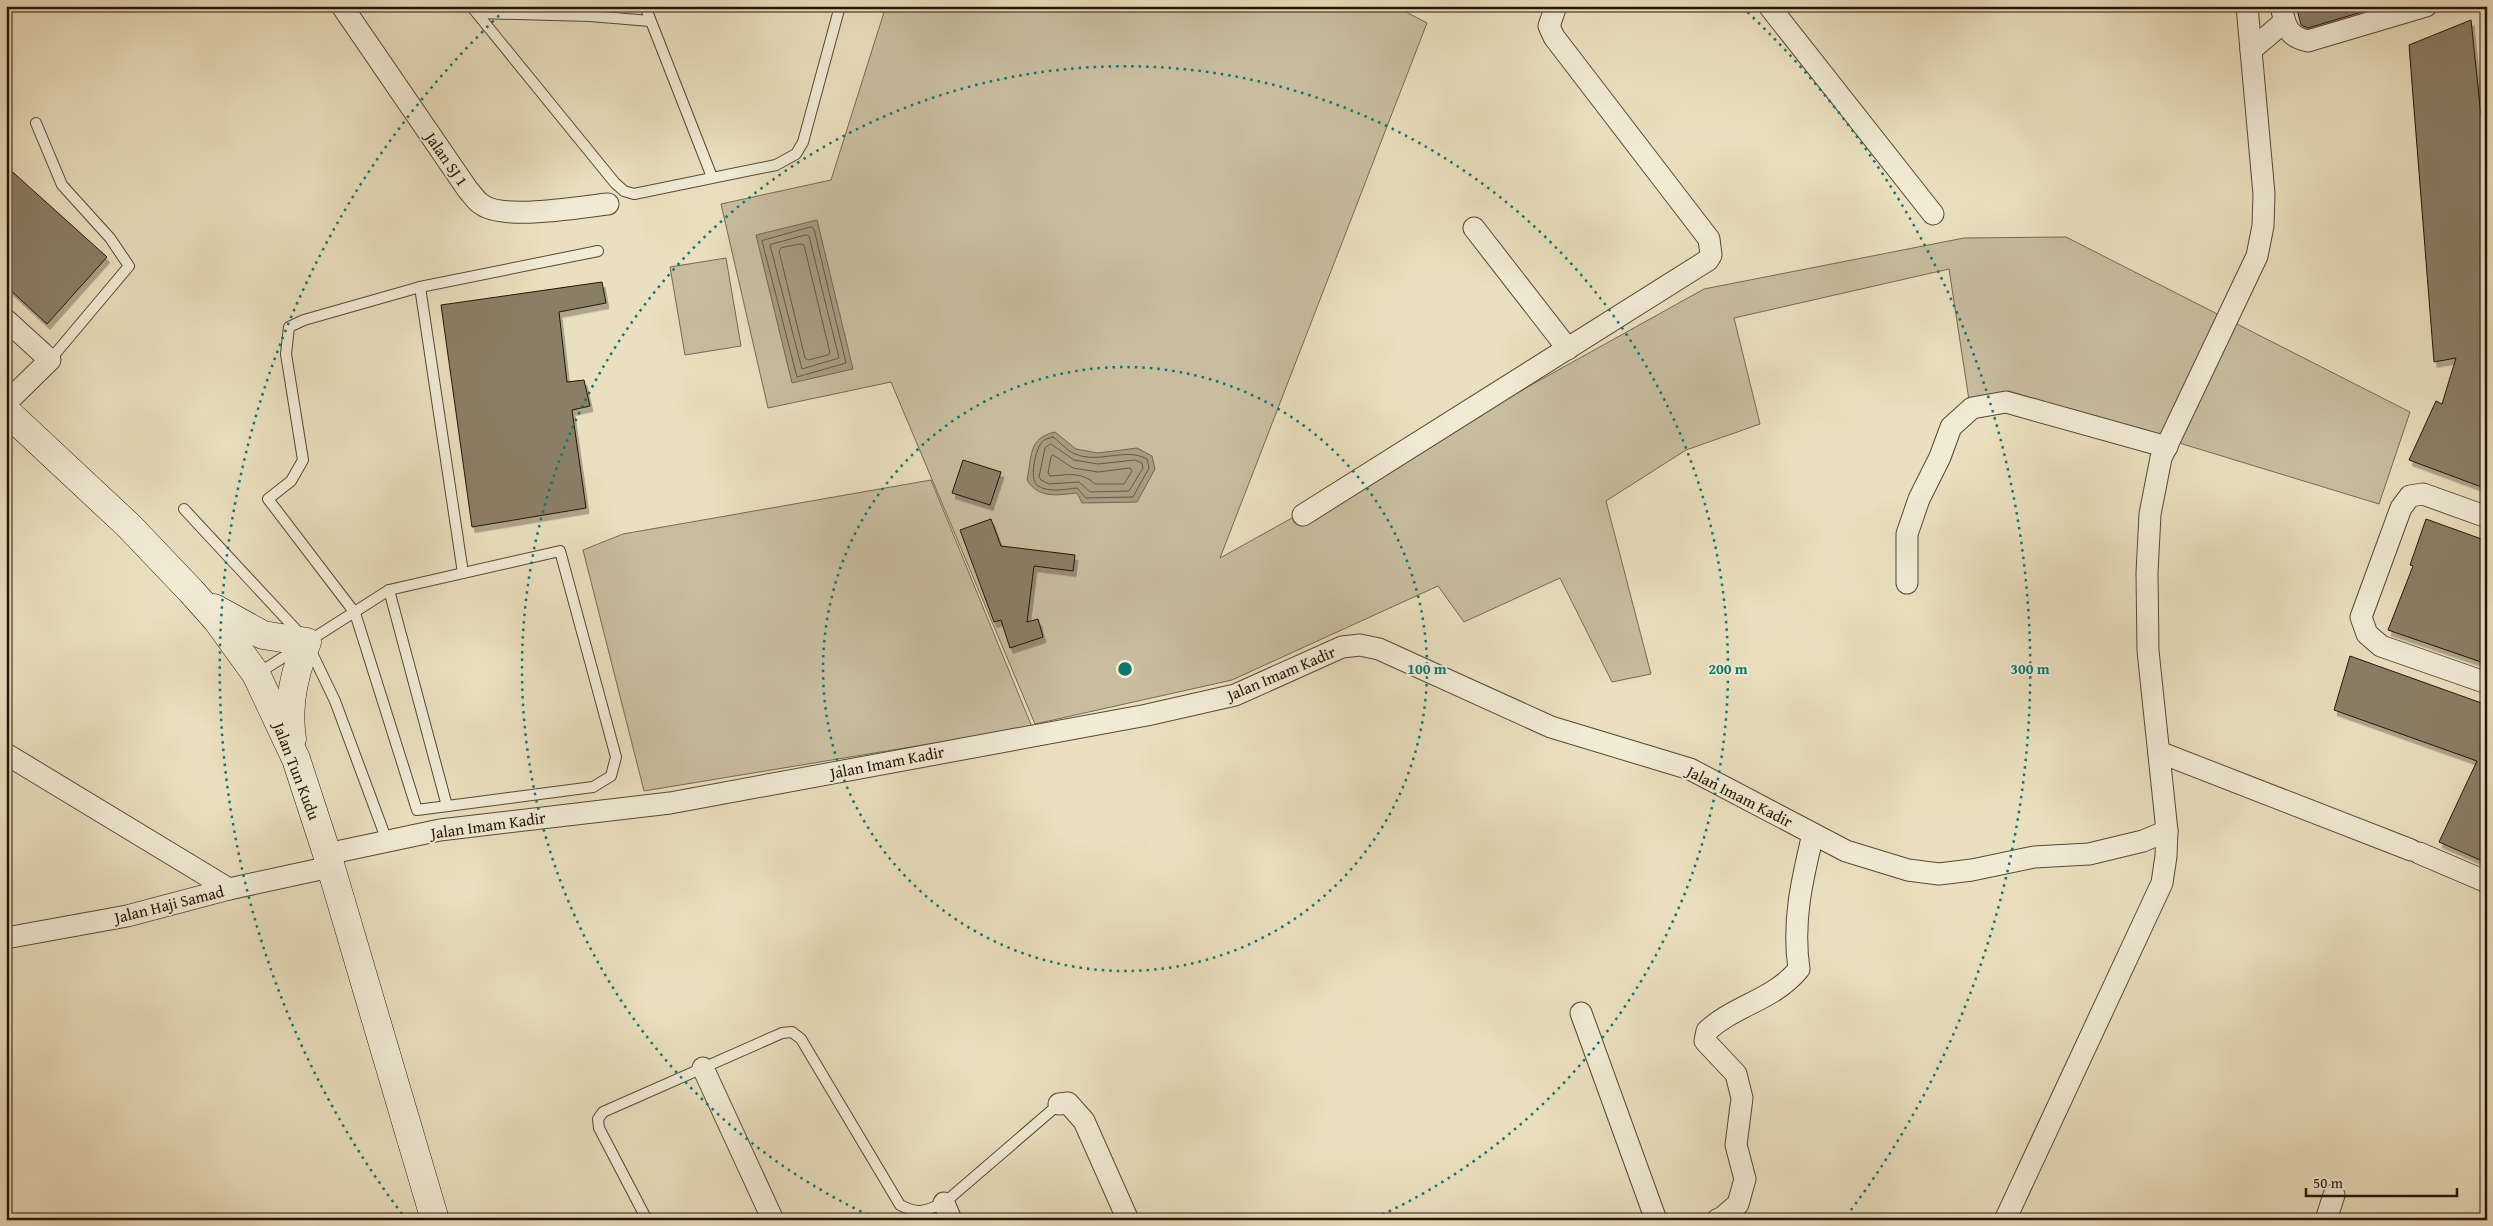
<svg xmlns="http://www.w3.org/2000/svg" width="2493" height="1226" viewBox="0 0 2493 1226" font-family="'Gentium Book Plus',serif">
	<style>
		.green { fill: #c8bd9f; stroke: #766953 }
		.water { fill: #a79a80; stroke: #736550 }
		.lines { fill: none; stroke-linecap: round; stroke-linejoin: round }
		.shore { stroke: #665844; stroke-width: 1 }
		.building { fill: #8b7e66; stroke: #241507; filter: url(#shadow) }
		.lane-casing { stroke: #564835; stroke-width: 12 }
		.street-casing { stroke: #564835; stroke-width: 23 }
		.secondary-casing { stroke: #241507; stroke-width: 29 }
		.lane { stroke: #f1ead5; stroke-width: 10 }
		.street { stroke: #f1ead5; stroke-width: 21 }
		.secondary { stroke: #f1ead5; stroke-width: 28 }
		.ring { fill: none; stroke: #0f766e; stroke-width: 2.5; stroke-dasharray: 2.5 5 }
		.labels { text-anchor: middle; stroke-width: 4; stroke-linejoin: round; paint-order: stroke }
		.street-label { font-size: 16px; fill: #241507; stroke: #f1ead5 }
		.centre { fill: #0f766e; stroke: #f1ead5; stroke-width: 2.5 }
		.ring-label { font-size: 15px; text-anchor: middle; font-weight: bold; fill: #0f766e; stroke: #f1ead5; stroke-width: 4; stroke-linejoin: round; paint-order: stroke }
	</style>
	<defs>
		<filter id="shadow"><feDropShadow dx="3" dy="5.5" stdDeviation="0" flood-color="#0004"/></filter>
	</defs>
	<rect width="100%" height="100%" fill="#eadfbe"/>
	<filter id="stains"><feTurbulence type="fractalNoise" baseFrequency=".004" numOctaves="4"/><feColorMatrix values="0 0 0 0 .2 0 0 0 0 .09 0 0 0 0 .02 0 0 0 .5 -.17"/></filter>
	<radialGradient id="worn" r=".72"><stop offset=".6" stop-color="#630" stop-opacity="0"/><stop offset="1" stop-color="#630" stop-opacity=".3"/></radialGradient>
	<g class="green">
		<polygon points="886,6 1395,6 1427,23 1220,558 1704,289 1964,238 2066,237 2410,412 2379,504 2009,391 1969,400 1949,269 1734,318 1760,424 1686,450 1606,501 1651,674 1612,682 1560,578 1464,622 1438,586 1232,680 1035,724 891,382 768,408 721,204 831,180"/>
		<polygon points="726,258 741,346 685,355 670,267"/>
		<polygon points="931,480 1032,727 644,791 583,550 623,534"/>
	</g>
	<g class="water">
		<polygon points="817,220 853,369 792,383 756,235"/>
		<path d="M1055,432L1076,449L1098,453L1137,448L1152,456L1155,469L1137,502L1082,503L1077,493C1057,495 1039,499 1027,480C1032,456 1028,438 1055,432Z"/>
	</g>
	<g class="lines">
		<g class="shore">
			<polygon points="811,227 814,229 846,363 797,377 762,241"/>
			<polygon points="806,235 809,236 839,358 802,369 770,245"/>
			<polygon points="801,244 804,245 830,353 828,355 808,360 805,358 779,251 781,248"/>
			<path d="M1053,437C1060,442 1067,451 1075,454C1099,464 1126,447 1147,459L1149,468L1133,497L1086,498L1077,488C1065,489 1050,493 1038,486C1029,480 1035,453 1040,445C1043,439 1047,439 1053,437Z"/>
			<polygon points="1051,444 1074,460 1098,464 1135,460 1142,463 1143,468 1129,491 1090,492 1079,482 1049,484 1041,480 1039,477 1045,448"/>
			<path d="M1053,455L1073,468L1098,472L1130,468L1132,471L1124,484H1095C1081,471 1067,475 1050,476L1048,473L1051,457Z"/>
		</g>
	</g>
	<g class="building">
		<polygon points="2296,6 2372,6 2372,9 2308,28 2301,25"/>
		<polygon points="2471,20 2487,173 2487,489 2409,460 2436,401 2442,404 2456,358 2434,362 2409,45"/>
		<polygon points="6,166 107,257 47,324 6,286"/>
		<polygon points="602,282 606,303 559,312 567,382 584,380 590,406 572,410 586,508 472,527 441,305"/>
		<polygon points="963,460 1001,472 990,505 952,493"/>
		<polygon points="991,519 1001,546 1075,555 1073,571 1034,566 1027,622 1038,619 1043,637 1010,648 1001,620 994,622 960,530"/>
		<polygon points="2426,519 2487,541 2487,664 2388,630 2413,566 2410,565"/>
		<polygon points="2350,656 2487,705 2487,863 2439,842 2477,761 2334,710"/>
	</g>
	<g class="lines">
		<g class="lane-casing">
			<g id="lane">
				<polyline points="471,6 615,183 624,191 634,194 776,165 796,154 803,142 840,6"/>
				<polyline points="645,6 712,177"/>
				<polyline points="477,13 590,16 650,21"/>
				<polyline points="36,123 62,185 110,238 129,266 50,360"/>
				<polyline points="420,287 463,573"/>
				<polyline points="184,509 301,635"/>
				<polyline points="389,590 447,806"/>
				<polyline points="309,647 335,701 387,841"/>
				<polyline points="257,674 389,590 560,551 616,757 611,776 593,787 417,810 355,613 268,499 291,481 303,460 286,354 289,327 304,320 420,287 598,251"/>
				<path d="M647,1220L599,1128L598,1119L603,1112L782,1033L792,1032L801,1039L900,1205C919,1215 925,1211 944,1203L1059,1104"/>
			</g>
		</g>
		<g class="street-casing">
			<g id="street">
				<path d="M342,6L468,190C472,194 476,201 481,204C503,221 579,207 608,204"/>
				<polyline points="1769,6 1933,214"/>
				<path d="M2281,6C2285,25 2287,37 2308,41L2426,6"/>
				<polyline points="2251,50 2284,22"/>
				<polyline points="1474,228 1568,349"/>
				<polyline points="6,320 50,360 6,403"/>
				<polyline points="1303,515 1708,260 1711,255 1709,239 1554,37 1549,26 1556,6"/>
				<polyline points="2487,517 2423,494 2410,496 2401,508 2361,617 2367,634 2381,646 2487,683"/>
				<polyline points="1907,583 1907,534 1919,499 1940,457 1951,427 1972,408 2006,402 2167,447"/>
				<polyline points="2159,752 2411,850"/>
				<polyline points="6,754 229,889"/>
				<polyline points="2419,853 2487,882"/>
				<polyline points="327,854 440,830 670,803 1147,715 1235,695 1342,647 1360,645 1379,649 1551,727 1690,769 1846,851 1908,870 1939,874 1972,870 2034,857 2089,854 2143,841 2167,831"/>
				<polyline points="6,938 127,916 229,889 330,867"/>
				<polyline points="1581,1013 1656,1220"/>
				<polyline points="703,1068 773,1220"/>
				<polyline points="1059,1104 1068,1103 1084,1121 1128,1220"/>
				<polyline points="944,1203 951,1220"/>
				<path d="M1717,1220L1723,1217L1738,1204L1745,1179L1736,1145L1742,1098L1736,1074L1705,1041L1707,1031C1735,1005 1774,1000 1799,969C1792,922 1802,880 1813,834"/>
				<polyline points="2005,1220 2162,883 2166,856 2167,831 2148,651 2147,573 2150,514 2161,458 2257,256 2263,226 2264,194 2247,6"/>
				<polyline points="2326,1220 2334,1195"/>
			</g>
		</g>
		<g class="secondary-casing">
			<g id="secondary">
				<polyline points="6,411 129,526 191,591 217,620 256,674 296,759 327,854 435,1220"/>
				<path d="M214,608L263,635L307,642C294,673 287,706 292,739"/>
			</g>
		</g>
		<use href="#lane" class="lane"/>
		<use href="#street" class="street"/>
		<use href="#secondary" class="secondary"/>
	</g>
	<g class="ring">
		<circle cx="1125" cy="669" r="302"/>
		<path d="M875 1218A603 603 0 1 1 1375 1218"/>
		<path d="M402 1214A905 905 0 0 1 508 7M1742 7A905 905 0 0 1 1848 1214"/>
	</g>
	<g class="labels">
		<g class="street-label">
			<text transform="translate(447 159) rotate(55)" y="6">Jalan SJ 1</text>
			<text transform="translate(1281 673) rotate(-23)" y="6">Jalan Imam Kadir</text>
			<text transform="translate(887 762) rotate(-11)" y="6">Jalan Imam Kadir</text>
			<text transform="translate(297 771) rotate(69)" y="6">Jalan Tun Kudu</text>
			<text transform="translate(1740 796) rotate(27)" y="6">Jalan Imam Kadir</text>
			<text transform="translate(488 825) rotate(-8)" y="6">Jalan Imam Kadir</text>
			<text transform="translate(169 904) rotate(-14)" y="6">Jalan Haji Samad</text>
		</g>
	</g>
	<circle cx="1125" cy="669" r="8" class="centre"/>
	<g class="ring-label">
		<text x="1427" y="674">100 m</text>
		<text x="1728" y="674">200 m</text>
		<text x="2030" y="674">300 m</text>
	</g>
	<rect width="2493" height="1226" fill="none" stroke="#eadfbe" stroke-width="25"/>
	<rect x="8" y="8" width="2478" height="1211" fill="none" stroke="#241507" stroke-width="2.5"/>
	<rect x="12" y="12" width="2468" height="1201" fill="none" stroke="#241507"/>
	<path d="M2306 1188v8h151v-8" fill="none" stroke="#241507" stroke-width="2.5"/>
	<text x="2313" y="1188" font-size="15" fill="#241507" stroke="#f1ead5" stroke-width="4" paint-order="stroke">50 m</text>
	<rect width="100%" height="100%" filter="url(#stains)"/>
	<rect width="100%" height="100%" fill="url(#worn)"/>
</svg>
